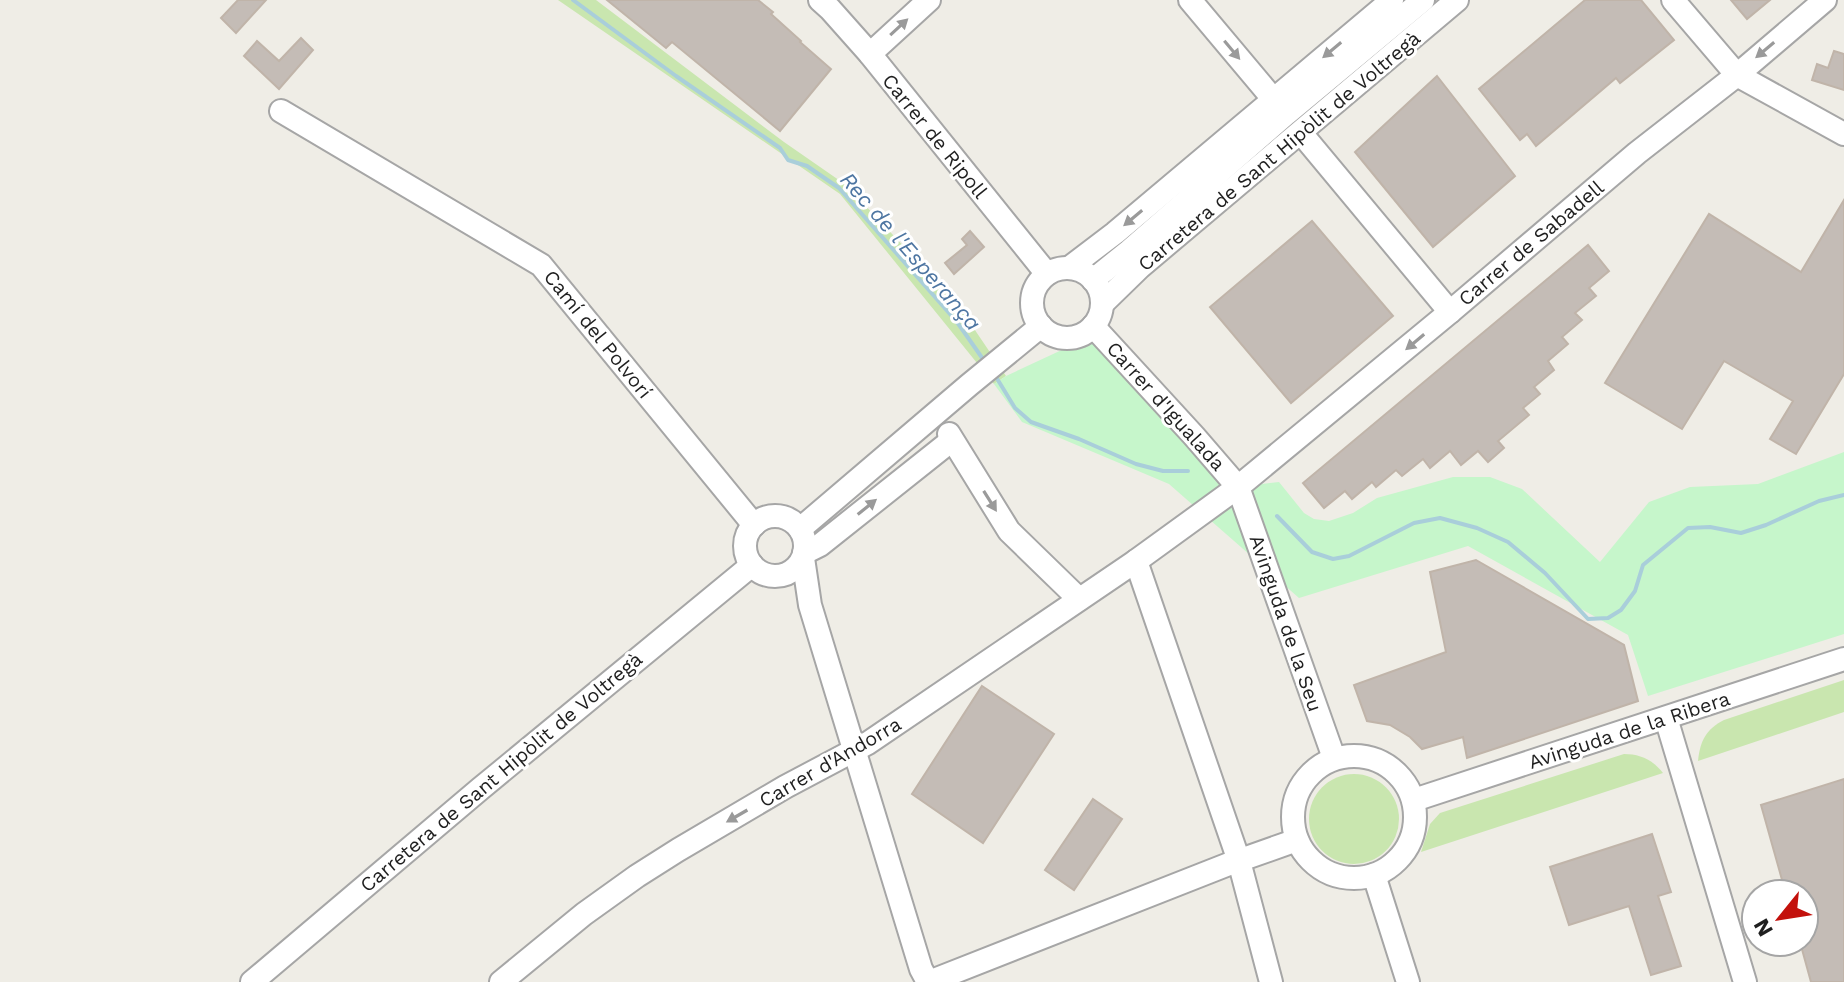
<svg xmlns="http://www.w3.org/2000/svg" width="1844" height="982" viewBox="0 0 1844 982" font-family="'Work Sans',sans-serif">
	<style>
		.grass { fill: #c9e6af }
		.park { fill: #c6f6cb }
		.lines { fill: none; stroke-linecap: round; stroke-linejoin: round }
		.stream { stroke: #a9ceda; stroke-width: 4 }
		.building { fill: #c4bcb6; stroke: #c0b4a9; stroke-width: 2 }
		.minor-casing { stroke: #a6a6a6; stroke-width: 26 }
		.minor { stroke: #fff; stroke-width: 22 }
		.oneway { fill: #9a9a9a }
		.labels { text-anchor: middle; stroke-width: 6; stroke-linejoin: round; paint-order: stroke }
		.street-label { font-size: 20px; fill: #1f1f1f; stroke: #fff }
		.water-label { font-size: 22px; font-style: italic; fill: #4e76a2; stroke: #fff }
	</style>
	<rect width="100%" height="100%" fill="#efede6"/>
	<g class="grass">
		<polygon points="558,0 596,0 784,142 846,185 956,302 1006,376 994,384 840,194"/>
		<path d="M1844,680V712L1698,761C1700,741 1706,729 1724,720Z"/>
		<path d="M1624,754C1640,754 1653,760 1663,773L1421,852L1430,824L1440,813Z"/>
		<circle cx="1354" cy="819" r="45"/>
	</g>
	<polygon class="park" points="1094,335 1238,487 1279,482 1304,513 1314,519 1329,521 1353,513 1377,498 1453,477 1490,477 1522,489 1600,562 1649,502 1690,487 1758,484 1844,452 1844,634 1648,696 1628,635 1468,546 1299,598 1169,484 1022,422 994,384 1006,376"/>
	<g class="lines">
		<g class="stream">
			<polyline points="573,0 676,76 780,148 788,160 807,166 839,188 957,322 985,362"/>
			<polyline points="993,372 1015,408 1031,422 1079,439 1136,464 1163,471 1188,471"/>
			<polyline points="1277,516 1312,552 1333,559 1349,556 1414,523 1440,518 1477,528 1508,542 1545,573 1588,619 1608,618 1621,610 1635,591 1643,565 1688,528 1710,527 1741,533 1766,525 1819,501 1844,495"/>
		</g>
	</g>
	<g class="building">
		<polygon points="238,0 266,0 236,33 221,18"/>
		<polygon points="607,0 758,0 773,12 771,14 801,41 800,42 831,69 780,131 672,42 666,48"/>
		<polygon points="1585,0 1641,0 1674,40 1620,83 1616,78 1536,146 1527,134 1520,140 1479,89"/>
		<polygon points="1731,0 1770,0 1747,19"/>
		<polygon points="301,38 313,50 279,89 244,56 257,41 279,61"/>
		<polygon points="1834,51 1844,54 1844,90 1812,80 1817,64 1828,68"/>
		<polygon points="1437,76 1515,176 1433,247 1355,152"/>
		<polygon points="1844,200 1844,374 1796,454 1770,439 1793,401 1724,361 1682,429 1605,383 1709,214 1801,272"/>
		<polygon points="1312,221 1393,316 1291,403 1210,307"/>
		<polygon points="970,231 984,247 954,274 945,263 967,245 962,239"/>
		<polygon points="1588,245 1609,271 1589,288 1596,296 1575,313 1582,320 1562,337 1568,344 1548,361 1554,370 1534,387 1540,394 1523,408 1529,415 1498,441 1504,448 1488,462 1478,451 1461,465 1450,451 1430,468 1423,459 1402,476 1396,470 1376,487 1372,482 1352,499 1345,491 1324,508 1303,483"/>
		<polygon points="1476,560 1624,645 1638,701 1467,758 1463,737 1422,749 1410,737 1390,725 1367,721 1354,685 1446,652 1430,572"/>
		<polygon points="982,686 1054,734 983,843 912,794"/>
		<polygon points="1844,779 1844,982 1811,982 1800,942 1804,942 1804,894 1786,894 1761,805"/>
		<polygon points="1093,799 1122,819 1074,890 1045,870"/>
		<polygon points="1652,834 1671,892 1658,896 1681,966 1651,975 1629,906 1569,925 1550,867"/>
	</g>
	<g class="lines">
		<g class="minor-casing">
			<g id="minor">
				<polyline points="820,0 830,9 870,54 1047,274"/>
				<polyline points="1190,0 1274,100"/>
				<polyline points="1673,0 1737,75 1844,134"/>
				<polyline points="870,54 929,0"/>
				<polyline points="281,111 541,265 754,525"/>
				<polyline points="1301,133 1450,312"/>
				<polyline points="1069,268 1115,233 1392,0"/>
				<circle cx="1067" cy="303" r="35"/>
				<polyline points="1093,280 1129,251 1286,114 1423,0"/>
				<polyline points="1102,304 1140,267 1457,0"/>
				<polyline points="1093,326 1194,436 1238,487 1334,758"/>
				<polyline points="949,434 1009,531 1079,599"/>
				<circle cx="775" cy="546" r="30"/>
				<polyline points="800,529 969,385 1041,326"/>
				<polyline points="804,553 820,545 952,440"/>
				<polyline points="803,558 810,605 921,969 928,982"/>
				<polyline points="1136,561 1239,861 1271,982"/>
				<polyline points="1666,718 1745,982"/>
				<circle cx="1354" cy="817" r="61"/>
				<polyline points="1414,800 1844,659"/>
				<polyline points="1374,875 1408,982"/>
				<polyline points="252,982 480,789 752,565"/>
				<polyline points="501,982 584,914 637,876 678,850 785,787 868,743 1136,561 1238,487 1450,312 1637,153 1737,75 1825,0"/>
				<polyline points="929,982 1229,864 1297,840"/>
			</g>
		</g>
		<use href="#minor" class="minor"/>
	</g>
	<defs><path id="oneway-solid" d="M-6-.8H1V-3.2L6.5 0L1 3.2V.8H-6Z" transform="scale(2)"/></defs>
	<g class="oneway">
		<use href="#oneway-solid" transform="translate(899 27) rotate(-43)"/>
		<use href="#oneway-solid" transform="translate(1232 50) rotate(50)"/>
		<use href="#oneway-solid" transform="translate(1332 50) rotate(140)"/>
		<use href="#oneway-solid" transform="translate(1765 50) rotate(140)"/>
		<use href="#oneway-solid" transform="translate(1133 218) rotate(140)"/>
		<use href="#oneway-solid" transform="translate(1415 342) rotate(140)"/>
		<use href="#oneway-solid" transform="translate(990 501) rotate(58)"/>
		<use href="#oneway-solid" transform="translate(867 507) rotate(-39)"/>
		<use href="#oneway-solid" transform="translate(737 816) rotate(150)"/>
	</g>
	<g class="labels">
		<g class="street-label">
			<text transform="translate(935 136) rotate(51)" y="7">Carrer de Ripoll</text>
			<text transform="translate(1279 151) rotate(-40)" y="7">Carretera de Sant Hipòlit de Voltregà</text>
			<text transform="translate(1531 243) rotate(-40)" y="7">Carrer de Sabadell</text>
			<text transform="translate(598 334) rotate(51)" y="7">Camí del Polvorí</text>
			<text transform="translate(1166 406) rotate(48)" y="7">Carrer d'Igualada</text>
			<text transform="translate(1286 623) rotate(71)" y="7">Avinguda de la Seu</text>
			<text transform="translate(1629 730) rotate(-18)" y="7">Avinguda de la Ribera</text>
			<text transform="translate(830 762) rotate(-30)" y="7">Carrer d'Andorra</text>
			<text transform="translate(501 772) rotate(-40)" y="7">Carretera de Sant Hipòlit de Voltregà</text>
		</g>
		<g class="water-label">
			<text transform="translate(911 251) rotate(49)" y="8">Rec de l'Esperança</text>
		</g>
	</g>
	<g transform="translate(1780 918) rotate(240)"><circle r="38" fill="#ffffff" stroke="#a5a5a5" stroke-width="2"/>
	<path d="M0-6L14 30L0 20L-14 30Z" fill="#c3110c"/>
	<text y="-12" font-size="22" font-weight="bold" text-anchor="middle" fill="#1f1f1f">N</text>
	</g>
</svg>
